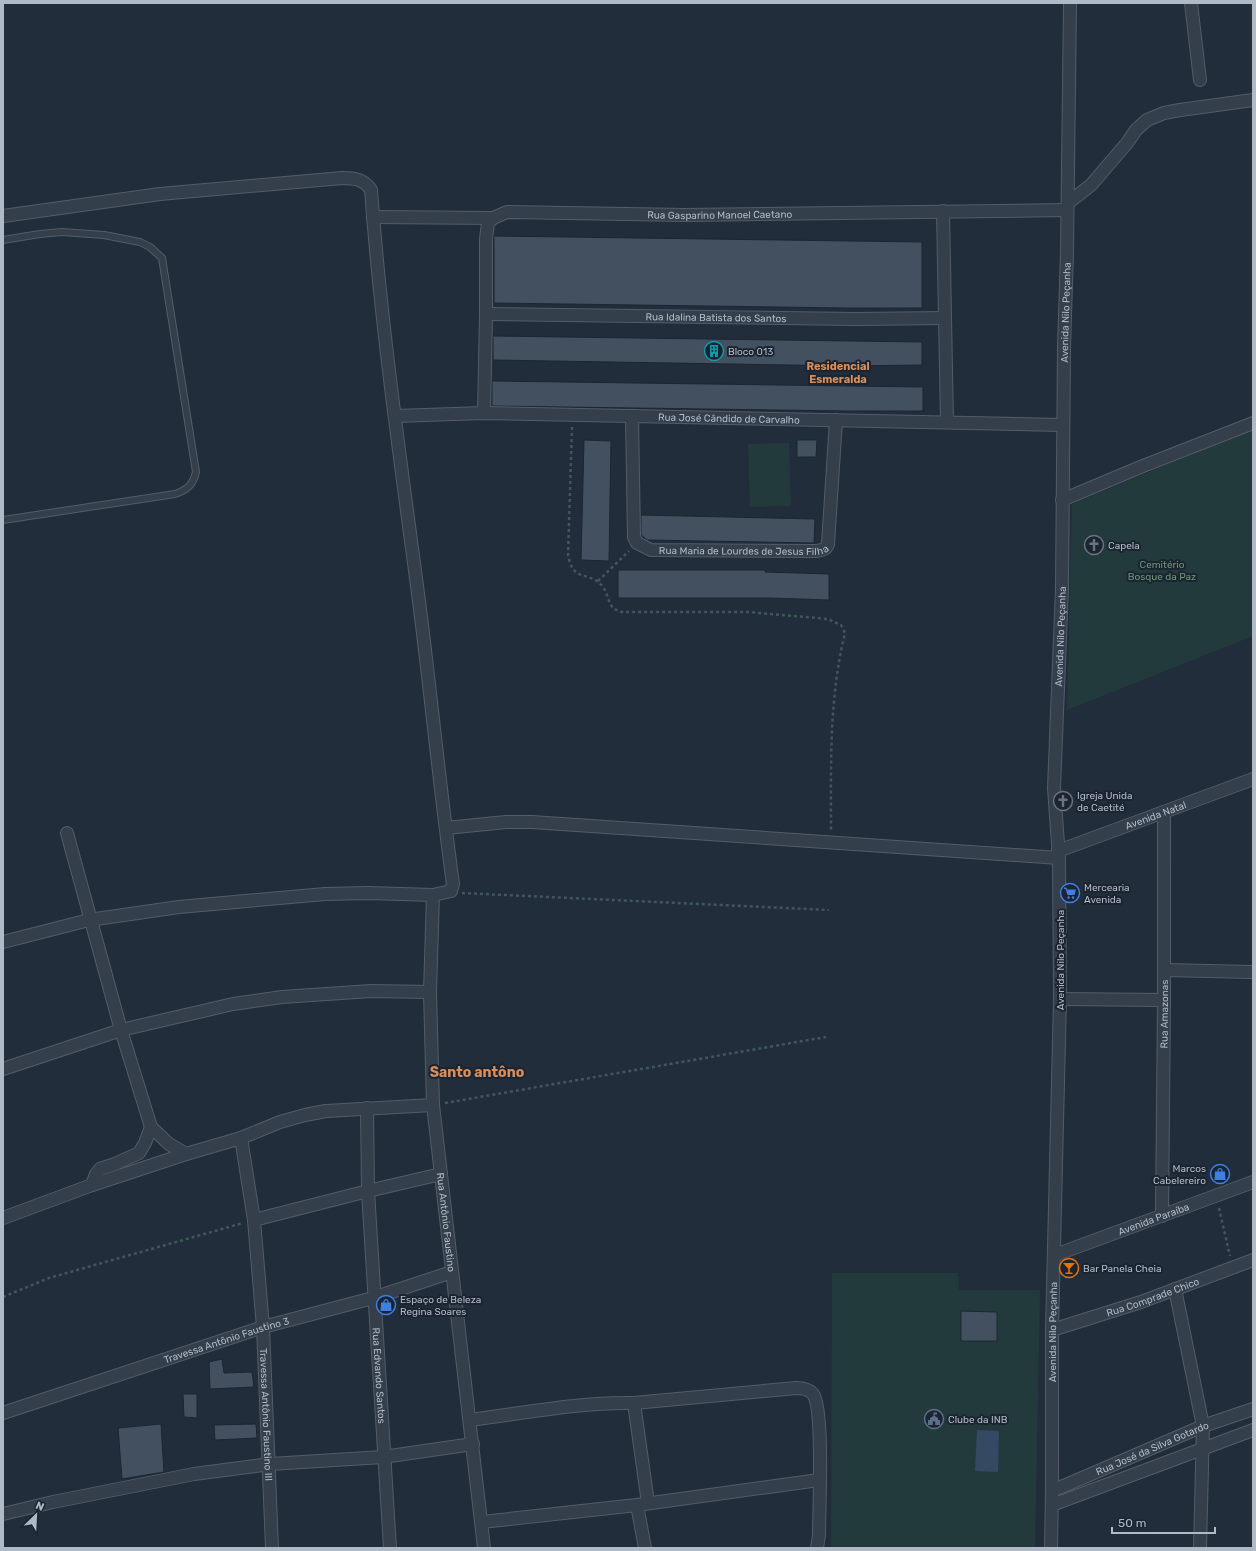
<svg xmlns="http://www.w3.org/2000/svg" width="1256" height="1551" viewBox="0 0 1256 1551" font-family="Rubik,sans-serif">
	<style>
		.green { fill: #233a3c }
		.water { fill: #354963 }
		.building { fill: #425060; stroke: #1d2632 }
		.lines { fill: none; stroke-linecap: round; stroke-linejoin: round }
		.service-casing { stroke: #535d69; stroke-width: 8 }
		.minor-casing { stroke: #535d69; stroke-width: 14 }
		.path { stroke: #415759; stroke-width: 2.5; stroke-dasharray: 3 3; stroke-linecap: butt }
		.service { stroke: #353f4b; stroke-width: 6 }
		.minor { stroke: #353f4b; stroke-width: 12 }
		.labels { text-anchor: middle; stroke-width: 4; stroke-linejoin: round; paint-order: stroke }
		.street-label { font-size: 10px; fill: #b0bac7; stroke: #1b2430 }
		.poi-label { font-size: 10px; fill: #b0bac7; stroke: #1b2430; text-anchor: start }
		.park-label { font-size: 10px; fill: #679971; stroke: #1b2430 }
		.neighbourhood-label { font-size: 11px; font-weight: bold; fill: #d68e5c; stroke: #1b2430 }
		.district-label { font-size: 14px; font-weight: bold; fill: #d68e5c; stroke: #1b2430 }
	</style>
	<rect width="100%" height="100%" fill="#212d3b"/>
	<g class="green">
		<polygon points="1253,429 1253,636 1067,710 1072,504"/>
		<polygon points="789,443 791,506 750,507 748,444"/>
		<polygon points="832,1273 958,1273 959,1290 1040,1290 1035,1548 831,1548"/>
	</g>
	<polygon class="water" points="977,1430 999,1431 998,1472 975,1471"/>
	<g class="building">
		<polygon points="494,236 922,242 922,308 846,308 494,303"/>
		<polygon points="493,336 922,342 922,365 846,366 493,360"/>
		<polygon points="492,381 923,387 923,411 847,411 492,406"/>
		<polygon points="584,440 611,441 609,561 581,560"/>
		<polygon points="797,440 817,440 816,457 797,457"/>
		<polygon points="641,515 815,519 814,543 647,540 641,535"/>
		<polygon points="618,570 765,570 765,572 829,574 829,600 771,598 618,598"/>
		<polygon points="961,1311 997,1312 997,1341 961,1341"/>
		<polygon points="222,1359 224,1373 252,1372 254,1387 210,1389 209,1362"/>
		<polygon points="183,1394 197,1394 197,1418 184,1417"/>
		<polygon points="161,1424 164,1472 122,1479 118,1428"/>
		<polygon points="256,1424 257,1438 215,1440 214,1425"/>
	</g>
	<g class="lines">
		<g class="service-casing">
			<path id="service" d="M3,240L40,234L62,232L104,235L140,242L150,247L162,258L196,472C193,485 187,490 175,494L3,520"/>
		</g>
		<g class="minor-casing">
			<g id="minor">
				<polyline points="1191,3 1200,80"/>
				<polyline points="1068,203 1091,185 1127,143 1136,130 1147,120 1164,113 1180,110 1253,100"/>
				<polyline points="943,211 947,422"/>
				<path d="M3,216L160,194L342,178C354,178 364,179 371,190C381,327 401,464 419,601C431,695 440,790 453,884L451,891L433,895L368,893L325,894L179,907L89,920L3,942"/>
				<path id="s1" d="M373,217L493,218L507,212L684,215L1067,210"/>
				<path id="s2" d="M486,314L856,319L945,318"/>
				<polyline points="484,413 486,314 486,239 488,223 493,218"/>
				<path id="s3" d="M395,416L484,413L1063,425"/>
				<path id="s4" d="M632,416L634,537L637,543L651,550L817,551C822,550 826,550 828,544L836,420"/>
				<polyline points="1062,500 1143,466 1253,423"/>
				<polyline points="446,828 506,822 532,822 1059,858"/>
				<polyline points="67,833 121,1030 151,1127 169,1144 186,1154"/>
				<path id="s5" d="M1058,851L1253,779"/>
				<path id="s6" d="M433,895L430,992L433,1105L484,1548"/>
				<polyline points="1165,970 1253,972"/>
				<polyline points="1060,999 1164,1000"/>
				<polyline points="3,1069 121,1030 233,1004 282,997 371,991 430,992"/>
				<path id="s7" d="M367,1108L368,1191L390,1548"/>
				<path id="s8" d="M241,1138L254,1220L263,1327L272,1548"/>
				<polyline points="92,1185 96,1174 100,1169 115,1164 139,1153 145,1143 151,1127"/>
				<path id="s9" d="M1162,1216L1164,1000V812"/>
				<polyline points="3,1218 92,1185 186,1154 241,1138 280,1122 305,1115 326,1111 433,1105"/>
				<polyline points="254,1220 368,1191 441,1174"/>
				<path id="s10" d="M1055,1255L1253,1182"/>
				<polyline points="1175,1289 1203,1426 1200,1548"/>
				<path id="s11" d="M1052,1330L1141,1302L1253,1260"/>
				<polyline points="634,1403 648,1503"/>
				<path id="s12" d="M3,1413L263,1327L373,1298L452,1272"/>
				<path d="M470,1420C524,1413 580,1402 634,1403L796,1388C802,1388 809,1389 813,1394C824,1408 819,1511 819,1535L817,1548"/>
				<path id="s13" d="M1052,1491L1203,1426L1253,1409"/>
				<polyline points="637,1505 645,1548"/>
				<polyline points="1052,1505 1253,1430"/>
				<polyline points="3,1514 53,1502 194,1474 270,1464 383,1457 473,1444"/>
				<polyline points="482,1522 637,1505 819,1480"/>
				<path id="s14" d="M1051,1548L1052,1491V1330L1060,999L1059,858L1054,788L1062,588L1064,348L1067,252L1070,3"/>
			</g>
		</g>
		<g class="path">
			<path d="M572,427L568,554C572,584 591,570 603,587C608,594 608,603 614,609L622,612H748L828,619L841,625L845,633C829,698 831,764 831,830"/>
			<polyline points="598,581 629,551"/>
			<polyline points="462,893 829,910"/>
			<polyline points="445,1103 826,1037"/>
			<polyline points="1219,1208 1230,1256"/>
			<polyline points="3,1297 49,1278 243,1223"/>
		</g>
		<use href="#service" class="service"/>
		<use href="#minor" class="minor"/>
	</g>
	<defs>
		<g id="building-ring" transform="scale(1)"><circle r="9.5" fill="#1b2430" stroke="#0f9aa8" stroke-width="1.5"/><path d="M-4-6H4V6H1V3H-1V6H-4ZM-2.5-4.3h1.7v1.8h-1.7ZM.8-4.3h1.7v1.8H.8ZM-2.5-1h1.7V.8h-1.7ZM.8-1h1.7V.8H.8Z" fill="#0f9aa8"/></g>
		<g id="church-ring" transform="scale(1)"><circle r="9.5" fill="#1b2430" stroke="#6b7280" stroke-width="1.5"/><path d="M-1.2-6h2.4v3.5h3.3v2.4h-3.3V6h-2.4V-.1h-3.3v-2.4h3.3Z" fill="#6b7280"/></g>
		<g id="supermarket-ring" transform="scale(1)"><circle r="9.5" fill="#1b2430" stroke="#3f7fe0" stroke-width="1.5"/><path d="M-6-5.5h2.5l.6 2H6L4.5 2H-2.5L-4.4-4H-6ZM-1.5 3.2a1.3 1.3 0 1 0 .1 0ZM3 3.2a1.3 1.3 0 1 0 .1 0Z" fill="#3f7fe0"/></g>
		<g id="shop-ring" transform="scale(1)"><circle r="9.5" fill="#1b2430" stroke="#3f7fe0" stroke-width="1.5"/><path d="M-5-2.5h2.3a2.7 3.5 0 0 1 5.4 0H5L5.5 6h-11ZM-1.5-2.5h3a1.5 2.3 0 0 0-3 0Z" fill="#3f7fe0"/></g>
		<g id="bar-ring" transform="scale(1)"><circle r="9.5" fill="#1b2430" stroke="#e8710a" stroke-width="1.5"/><path d="M-6-5H6L.8 .8V4.5H3.5V6h-7V4.5H-.8V.8Z" fill="#e8710a"/></g>
		<g id="civic-ring" transform="scale(1)"><circle r="9.5" fill="#1b2430" stroke="#5c6f8a" stroke-width="1.5"/><path d="M-.6-6.5H3V-4.5H.6V-3L4-1V1h2V6H-6V1h2V-1L-.6-3ZM-1.2 2.5V6h2.4V2.5Z" fill="#5c6f8a"/></g>
	</defs>
	<g fill-rule="evenodd">
		<use href="#building-ring" x="714" y="351"/>
		<use href="#church-ring" x="1094" y="545"/>
		<use href="#church-ring" x="1063" y="801"/>
		<use href="#supermarket-ring" x="1070" y="893"/>
		<use href="#shop-ring" x="1220" y="1174"/>
		<use href="#bar-ring" x="1069" y="1268"/>
		<use href="#shop-ring" x="386" y="1305"/>
		<use href="#civic-ring" x="934" y="1419"/>
	</g>
	<g class="labels">
		<g class="street-label">
			<text dy="4" stroke="none"><textPath href="#s1" startOffset="348">Rua Gasparino Manoel Caetano</textPath></text>
			<text dy="4" stroke="none"><textPath href="#s14" startOffset="1236">Avenida Nilo Peçanha</textPath></text>
			<text dy="4" stroke="none"><textPath href="#s2" startOffset="230">Rua Idalina Batista dos Santos</textPath></text>
			<text dy="4" stroke="none"><textPath href="#s3" startOffset="334">Rua José Cândido de Carvalho</textPath></text>
			<text dy="4" stroke="none"><textPath href="#s4" startOffset="236">Rua Maria de Lourdes de Jesus Filha</textPath></text>
			<text dy="4" stroke="none"><textPath href="#s14" startOffset="912">Avenida Nilo Peçanha</textPath></text>
			<text dy="4" stroke="none"><textPath href="#s5" startOffset="104">Avenida Natal</textPath></text>
			<text transform="translate(1060 960) rotate(-90)" y="4">Avenida Nilo Peçanha</text>
			<text dy="4" stroke="none"><textPath href="#s9" startOffset="202">Rua Amazonas</textPath></text>
			<text dy="4" stroke="none"><textPath href="#s10" startOffset="105">Avenida Paraíba</textPath></text>
			<text dy="4" stroke="none"><textPath href="#s6" startOffset="328">Rua Antônio Faustino</textPath></text>
			<text dy="4" stroke="none"><textPath href="#s11" startOffset="106">Rua Comprade Chico</textPath></text>
			<text dy="4" stroke="none"><textPath href="#s14" startOffset="216">Avenida Nilo Peçanha</textPath></text>
			<text dy="4" stroke="none"><textPath href="#s12" startOffset="235">Travessa Antônio Faustino 3</textPath></text>
			<text dy="4" stroke="none"><textPath href="#s7" startOffset="268">Rua Edvando Santos</textPath></text>
			<text dy="4" stroke="none"><textPath href="#s8" startOffset="278">Travessa Antônio Faustino III</textPath></text>
			<text dy="4" stroke="none"><textPath href="#s13" startOffset="109">Rua José da Silva Gotardo</textPath></text>
		</g>
		<g class="poi-label">
			<text x="728" y="355">Bloco 013</text>
			<text x="1108" y="549">Capela</text>
			<text x="1077" y="799">Igreja Unida<tspan x="1077" dy="12">de Caetité</tspan></text>
			<text x="1084" y="891">Mercearia<tspan x="1084" dy="12">Avenida</tspan></text>
			<text x="1206" y="1172" text-anchor="end">Marcos<tspan x="1206" dy="12">Cabelereiro</tspan></text>
			<text x="1083" y="1272">Bar Panela Cheia</text>
			<text x="400" y="1303">Espaço de Beleza<tspan x="400" dy="12">Regina Soares</tspan></text>
			<text x="948" y="1423">Clube da INB</text>
		</g>
		<g class="park-label">
			<text x="1162" y="568">Cemitério<tspan x="1162" dy="12">Bosque da Paz</tspan></text>
		</g>
		<g class="neighbourhood-label">
			<text x="838" y="370">Residencial<tspan x="838" dy="13">Esmeralda</tspan></text>
		</g>
		<g class="district-label">
			<text x="477" y="1077">Santo antôno</text>
		</g>
	</g>
	<rect width="1256" height="1551" fill="none" stroke="#b0bac7" stroke-width="8"/>
	<g transform="translate(36 1515) rotate(24)" stroke="#1b2430" stroke-width="3" paint-order="stroke">
	<path d="M0-3L7 15L0 10L-7 15Z" fill="#b0bac7"/>
	<text y="-6" font-size="11" font-weight="bold" text-anchor="middle" fill="#b0bac7">N</text>
	</g>
	<path d="M1112 1527v6h103v-6" fill="none" stroke="#b0bac7" stroke-width="2"/>
	<text x="1118" y="1527" font-size="12" fill="#b0bac7" stroke="#1b2430" stroke-width="3" paint-order="stroke">50 m</text>
</svg>
